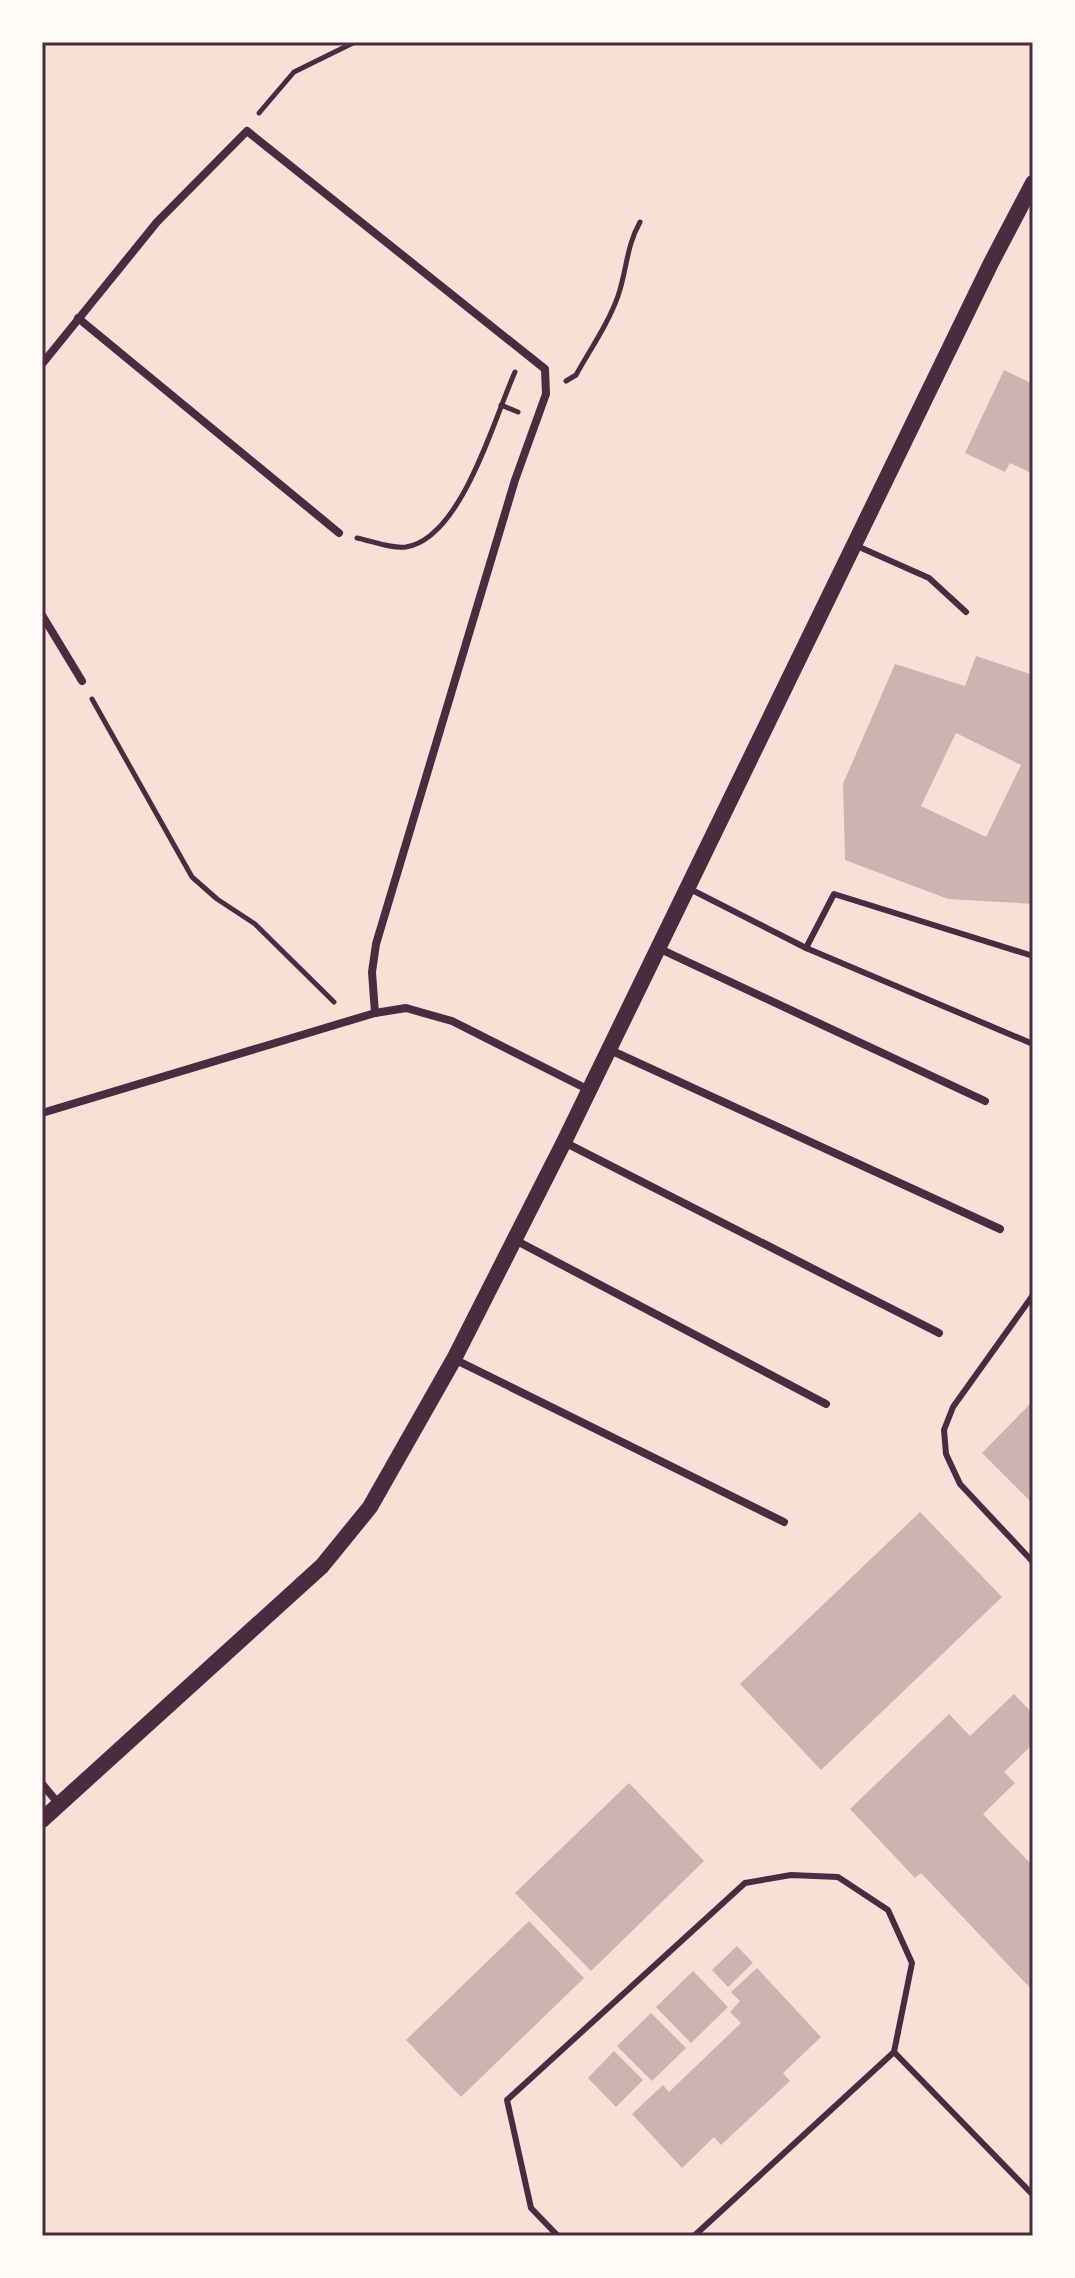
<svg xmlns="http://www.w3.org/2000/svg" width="1075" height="2278" viewBox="0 0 1075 2278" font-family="Roboto,sans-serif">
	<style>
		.building { fill: #ccb4b1; fill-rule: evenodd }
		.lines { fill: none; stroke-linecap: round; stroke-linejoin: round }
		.path { stroke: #4a2c40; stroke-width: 5 }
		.service { stroke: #4a2c40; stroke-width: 6 }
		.minor { stroke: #4a2c40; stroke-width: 8 }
		.secondary { stroke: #4a2c40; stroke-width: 16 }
		.neatline { fill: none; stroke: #4a2c40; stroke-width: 3 }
	</style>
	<rect width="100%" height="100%" fill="#f7e1d7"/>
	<g class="building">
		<polygon points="1004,370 1033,384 1033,474 1010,463 1005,472 965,453"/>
		<path d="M976,656L1033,675V904L948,899L845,860L843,784L895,664L965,686ZM956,733L1021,765L986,837L921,806Z"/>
		<polygon points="1033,1401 1033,1504 982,1453"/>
		<polygon points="920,1512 1002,1597 821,1770 740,1684"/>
		<polygon points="1014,1694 1033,1714 1033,1744 1004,1772 1015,1783 983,1814 1033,1866 1033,1991 921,1873 915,1878 850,1809 949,1714 970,1736"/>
		<polygon points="629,1783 704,1861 591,1971 515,1893"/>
		<polygon points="529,1921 584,1978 461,2097 406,2040"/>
		<polygon points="737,1946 753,1963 728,1987 712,1970"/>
		<polygon points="757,1968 821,2037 783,2073 790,2081 721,2145 714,2137 682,2168 632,2114 663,2085 669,2092 741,2023 730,2012 740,2001 731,1992"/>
		<polygon points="693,1971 728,2007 691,2043 656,2007"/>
		<polygon points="651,2013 686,2048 652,2081 617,2046"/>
		<polygon points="614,2051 643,2080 616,2107 588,2078"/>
	</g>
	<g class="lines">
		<g class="path">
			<polyline points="259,113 294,72 355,42"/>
			<path d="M566,381L576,375C591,348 608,324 618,296C627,270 626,247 640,222"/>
			<polyline points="501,405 518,412"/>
			<path d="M357,538C372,541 391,549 406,547C462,538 494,418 515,372"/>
			<polyline points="92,699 192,877 217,899 255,924 334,1002"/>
		</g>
		<g class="service">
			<polyline points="857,546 929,578 966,612"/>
			<polyline points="690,889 806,948 1033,1044"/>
			<polyline points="806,948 834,894 1033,956"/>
			<polyline points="1033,1295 953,1407 944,1430 946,1454 960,1484 1033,1562"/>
			<polyline points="894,2052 1033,2195"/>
			<polyline points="558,2236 531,2208 507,2100 745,1883 791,1875 838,1877 888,1910 912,1963 894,2052 694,2236"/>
		</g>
		<g class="minor">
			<polyline points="78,318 339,533"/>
			<polyline points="42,364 157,222 247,131 545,369 546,394 515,480 376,944 372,972 375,1013"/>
			<polyline points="42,615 82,681"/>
			<polyline points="658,948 985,1101"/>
			<polyline points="608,1049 1000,1229"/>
			<polyline points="42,1113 375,1013 406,1008 452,1021 589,1090"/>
			<polyline points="564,1142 939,1333"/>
			<polyline points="515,1240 826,1404"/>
			<polyline points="454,1359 784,1522"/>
			<polyline points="42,1784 59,1804"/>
		</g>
		<polyline class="secondary" points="42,1820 322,1566 370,1507 454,1359 564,1142 991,263 1033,183"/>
	</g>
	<rect width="1075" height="2278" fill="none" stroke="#fffaf5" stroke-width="88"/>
	<rect x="44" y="44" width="987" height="2190" class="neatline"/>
</svg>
